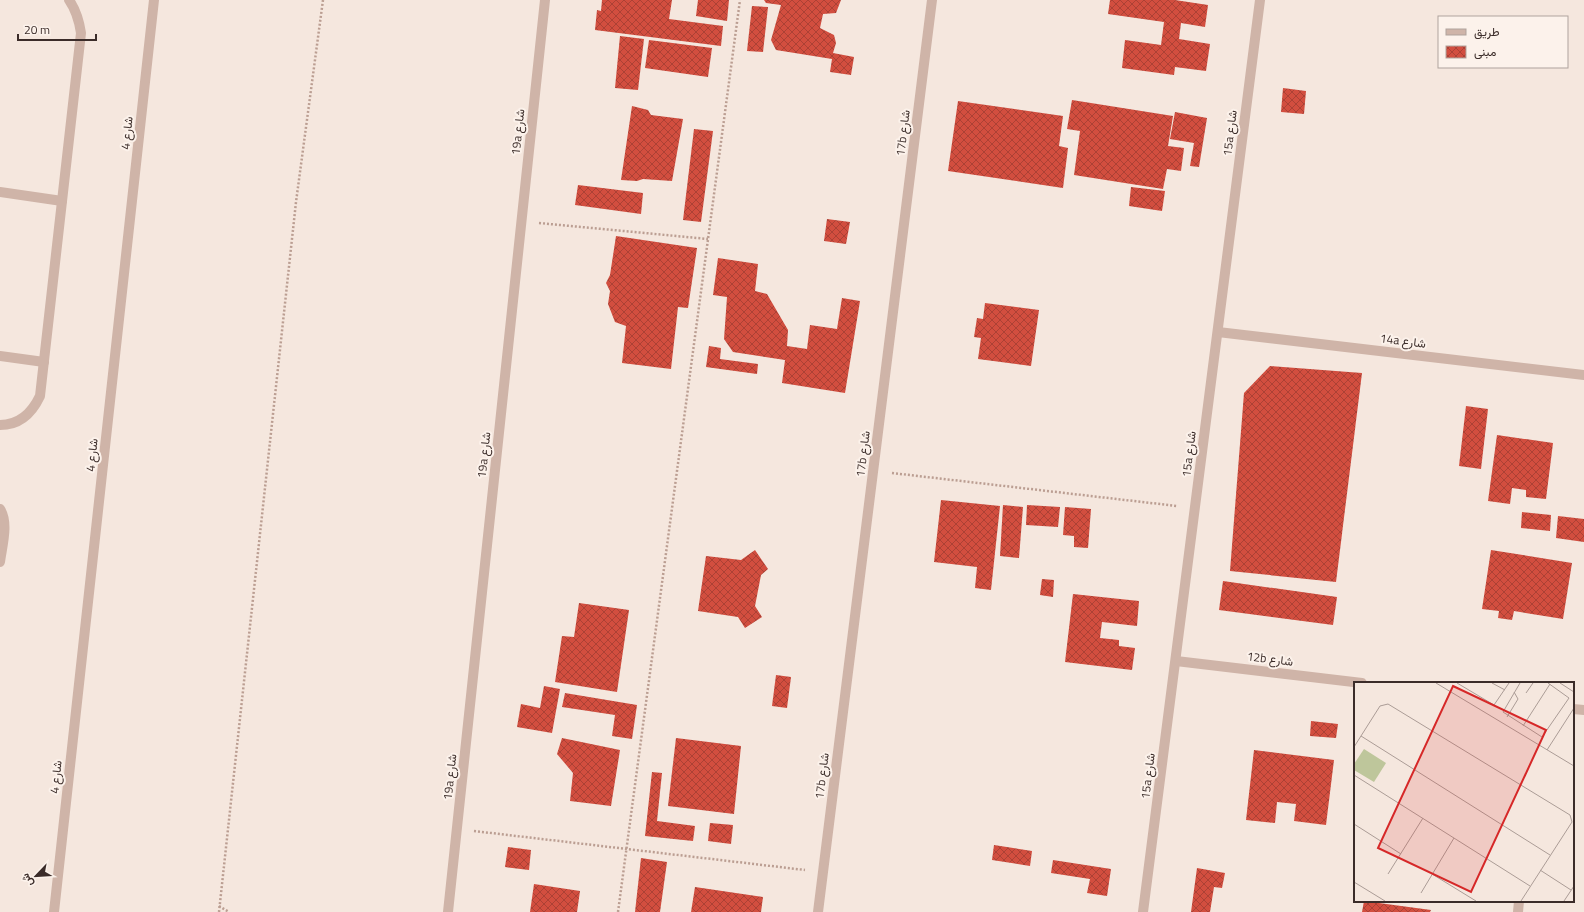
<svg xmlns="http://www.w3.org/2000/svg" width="1584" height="912" viewBox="0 0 1584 912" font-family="'Titillium Web',Vazirmatn,sans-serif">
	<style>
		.building { fill: url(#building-cross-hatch) }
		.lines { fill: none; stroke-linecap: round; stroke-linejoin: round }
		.path { stroke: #bb9e92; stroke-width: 2.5; stroke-dasharray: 2 2; stroke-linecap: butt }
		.lane { stroke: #cfb4a8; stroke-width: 10 }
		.street { stroke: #cfb4a8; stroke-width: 10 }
		.labels { text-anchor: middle; stroke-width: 4; stroke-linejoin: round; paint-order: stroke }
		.street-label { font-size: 12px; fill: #3b2c29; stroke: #fcf2eb }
		.inset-road { fill: none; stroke: #ab9c96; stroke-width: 1 }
		.view { fill: #d62828; fill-opacity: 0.15; stroke: #d62828; stroke-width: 2 }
		.inset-edge { fill: none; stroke: #3b2c29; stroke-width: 2 }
	</style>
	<defs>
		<pattern id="building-cross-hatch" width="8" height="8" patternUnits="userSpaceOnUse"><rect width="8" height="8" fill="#d24e3f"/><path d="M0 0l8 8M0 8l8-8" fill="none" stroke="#ac4135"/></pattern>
	</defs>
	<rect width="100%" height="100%" fill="#f5e7de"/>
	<g class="building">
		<polygon points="602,0 672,0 669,19 723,26 721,46 595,30 597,10 601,11"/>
		<polygon points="698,0 729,0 727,21 696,16"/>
		<polygon points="764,0 841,0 836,13 823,14 820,28 834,35 836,43 833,53 854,57 851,75 830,72 832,59 776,50 771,40 781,5 766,3"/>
		<polygon points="1110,0 1175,0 1208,5 1205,27 1181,23 1179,39 1210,44 1206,71 1175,67 1174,75 1122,68 1125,40 1161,45 1164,22 1108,14"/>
		<polygon points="752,6 768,7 763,52 747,51"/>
		<polygon points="620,36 644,39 638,90 615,88"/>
		<polygon points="649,40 712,48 708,77 645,68"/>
		<polygon points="1283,88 1306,91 1304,114 1281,112"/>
		<polygon points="1072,100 1173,116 1168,146 1184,148 1181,171 1167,169 1163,189 1074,175 1080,131 1067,129"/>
		<polygon points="958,101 1063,116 1059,146 1068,148 1063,188 948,171"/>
		<polygon points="632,106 648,110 651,115 683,119 672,181 643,179 637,181 621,180"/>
		<polygon points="1175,112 1207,118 1199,167 1190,166 1194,143 1170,139"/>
		<polygon points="694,129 713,131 701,222 683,220"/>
		<polygon points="578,185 643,193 641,214 575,205"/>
		<polygon points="1131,187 1165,191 1162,211 1129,206"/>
		<polygon points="827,219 850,222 846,244 824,241"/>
		<polygon points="616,236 697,248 688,308 678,307 671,369 622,363 626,326 615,322 608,304 610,291 606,283 610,275"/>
		<polygon points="718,258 758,264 755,291 767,294 788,330 787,346 807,349 810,325 837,329 842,298 860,301 845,393 782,383 785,360 733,352 724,339 727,297 713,295"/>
		<polygon points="985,303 1039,310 1031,366 978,359 981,338 974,337 977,318 983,319"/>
		<polygon points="709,346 721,348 720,359 758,364 757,374 706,367"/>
		<polygon points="1270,366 1362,373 1336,582 1230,571 1244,393"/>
		<polygon points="1466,406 1488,409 1481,469 1459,466"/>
		<polygon points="1497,435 1553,443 1546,499 1526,497 1526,490 1512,488 1510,504 1488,501"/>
		<polygon points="941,500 1000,506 991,590 975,588 977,567 934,562"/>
		<polygon points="1003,505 1023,507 1019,558 1000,556"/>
		<polygon points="1027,505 1060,507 1058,527 1026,525"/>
		<polygon points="1065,507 1091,509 1088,548 1074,547 1074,536 1063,535"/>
		<polygon points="1522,512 1551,515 1550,531 1521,528"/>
		<polygon points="1558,516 1584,519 1584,542 1556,538"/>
		<polygon points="755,550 768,569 761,575 755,606 762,617 745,628 738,617 698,611 706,556 741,560"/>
		<polygon points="1491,550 1572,563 1563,619 1514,611 1512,620 1498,618 1499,611 1482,609"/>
		<polygon points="1042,579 1054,580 1053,597 1040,595"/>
		<polygon points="1223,581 1337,597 1333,625 1219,610"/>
		<polygon points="1073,594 1139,601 1137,626 1102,622 1100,638 1119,640 1119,646 1135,648 1132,670 1065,662"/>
		<polygon points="579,603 629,610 617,692 555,682 562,636 574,637"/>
		<polygon points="776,675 791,677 787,708 772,706"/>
		<polygon points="544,686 560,689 552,733 517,727 521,704 540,708"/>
		<polygon points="565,693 637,705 632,739 612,736 615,715 562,707"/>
		<polygon points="1311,721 1338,724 1336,738 1310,736"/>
		<polygon points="562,738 620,750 611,806 570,801 573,773 557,754"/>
		<polygon points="676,738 741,746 734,814 668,806"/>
		<polygon points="1254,750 1334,760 1326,825 1294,821 1296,804 1277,802 1275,823 1246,820"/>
		<polygon points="652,772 662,773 657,821 695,826 693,841 645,836"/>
		<polygon points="710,823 733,825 731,844 708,841"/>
		<polygon points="994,845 1032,851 1030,866 992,860"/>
		<polygon points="508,847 531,850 529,870 505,867"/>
		<polygon points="641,858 667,862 660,912 635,912"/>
		<polygon points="1053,860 1111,869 1107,896 1087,893 1090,879 1051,873"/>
		<polygon points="1197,868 1225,873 1222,888 1214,887 1210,912 1191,912"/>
		<polygon points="534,884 580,891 577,912 530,912"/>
		<polygon points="695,887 763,897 761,912 691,912"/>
		<polygon points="1364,901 1431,910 1430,912 1362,912"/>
	</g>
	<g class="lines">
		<g class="path">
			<polyline points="539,223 708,239"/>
			<polyline points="892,473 1177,506"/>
			<polyline points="474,831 805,870"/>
			<polyline points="219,906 229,912"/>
			<polyline points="219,912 296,202 323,0"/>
			<polyline points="618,912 740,0"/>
		</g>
		<g class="lane">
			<polyline points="0,192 62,201"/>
			<polyline points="0,356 44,362"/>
			<path d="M0,425C20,425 32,413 40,396L81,33C79,20 76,10 69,0"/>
			<path d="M0,509C9,523 2,546 0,562"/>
		</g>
		<g class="street">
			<polyline points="1218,332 1584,375"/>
			<polyline points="1176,661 1362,683"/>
			<polyline points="1573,709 1584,710"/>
			<polyline points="54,912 154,0"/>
			<polyline points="448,912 545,0"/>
			<polyline points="818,912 932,0"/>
			<polyline points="1143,912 1260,0"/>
			<polyline points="1518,912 1519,901"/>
		</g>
	</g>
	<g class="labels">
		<g class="street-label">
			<text transform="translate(518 132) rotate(-84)" y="4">19a شارع</text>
			<text transform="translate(127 133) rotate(-84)" y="4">شارع 4</text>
			<text transform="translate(903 133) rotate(-83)" y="4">17b شارع</text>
			<text transform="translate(1230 133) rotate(-83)" y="4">15a شارع</text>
			<text transform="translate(1403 341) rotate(7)" y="4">14a شارع</text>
			<text transform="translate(863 454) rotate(-83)" y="4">17b شارع</text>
			<text transform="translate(1189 454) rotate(-83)" y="4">15a شارع</text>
			<text transform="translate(92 455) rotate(-84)" y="4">شارع 4</text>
			<text transform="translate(484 455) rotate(-84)" y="4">19a شارع</text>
			<text transform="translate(1270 659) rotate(7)" y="4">12b شارع</text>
			<text transform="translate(822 776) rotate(-83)" y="4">17b شارع</text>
			<text transform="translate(1148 776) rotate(-83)" y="4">15a شارع</text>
			<text transform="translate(56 777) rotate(-84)" y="4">شارع 4</text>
			<text transform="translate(450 777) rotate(-84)" y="4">19a شارع</text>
		</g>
	</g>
	<g transform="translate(1354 682)">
		<rect width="220" height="220" fill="#f5e7de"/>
		<path d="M10,67L32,81L20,100L0,88V82Z" fill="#bec69b"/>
		<path class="inset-road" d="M82,1L220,84M103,1L140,23L155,1M138,1L151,8M166,1L149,30L188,55L215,16L194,1M206,1L220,10M172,11L179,1M153,35L164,17L160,10M169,44L196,2M7,54L196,173M0,65L26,24L34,22L216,133L218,140L167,219M193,68L220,26M0,93L176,204M0,142L47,172M186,188L217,208M34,192L69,136M78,192L122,219M0,200L31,219M67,211L100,156M210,219L220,204"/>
		<path class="view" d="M99,4L192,48L117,210L24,166Z"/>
		<rect width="220" height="220" class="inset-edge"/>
	</g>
	<rect x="1438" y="16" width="130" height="52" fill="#fcf2eb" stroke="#afa39d"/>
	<rect x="1446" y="29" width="20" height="6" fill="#cfb4a8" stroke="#afa39d"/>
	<text x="1474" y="36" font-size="12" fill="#3b2c29">طريق</text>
	<rect x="1446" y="46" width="20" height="12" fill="url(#building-cross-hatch)" stroke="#afa39d"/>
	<text x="1474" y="56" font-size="12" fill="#3b2c29">مبنى</text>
	<g transform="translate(36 876) rotate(245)" stroke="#fcf2eb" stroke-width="3" paint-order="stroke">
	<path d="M0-3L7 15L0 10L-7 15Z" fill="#3b2c29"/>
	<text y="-6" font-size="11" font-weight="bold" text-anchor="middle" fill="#3b2c29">ش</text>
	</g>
	<path d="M18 34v6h78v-6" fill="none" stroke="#3b2c29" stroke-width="2"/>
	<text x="24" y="34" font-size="12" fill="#3b2c29" stroke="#fcf2eb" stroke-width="3" paint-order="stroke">20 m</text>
</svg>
